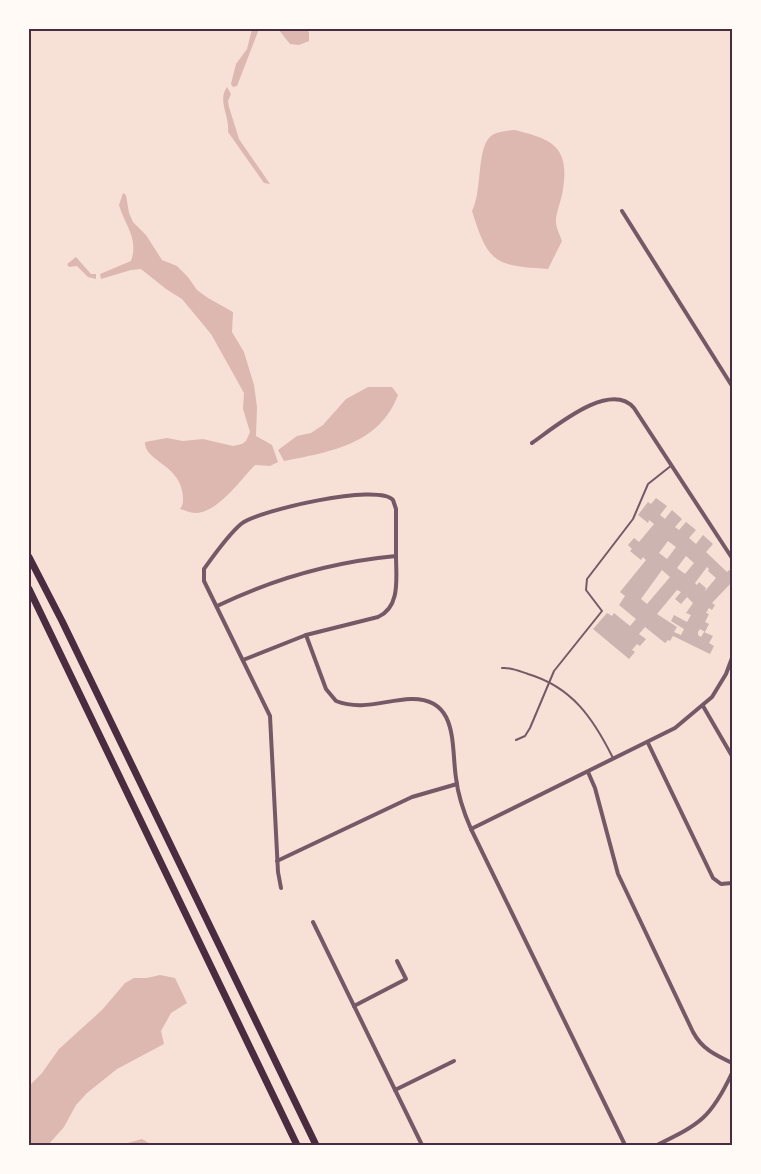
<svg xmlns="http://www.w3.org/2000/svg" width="761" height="1174" viewBox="0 0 761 1174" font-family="Helvetica,sans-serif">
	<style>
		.water { fill: #dcb8b0 }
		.building { fill: #ccb4b1; fill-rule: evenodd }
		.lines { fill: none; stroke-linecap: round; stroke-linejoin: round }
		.service { stroke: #755966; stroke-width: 2 }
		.minor { stroke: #755966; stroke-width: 4 }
		.motorway { stroke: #4a2c40; stroke-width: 7 }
		.neatline { fill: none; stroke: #4a2c40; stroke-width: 2 }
	</style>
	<rect width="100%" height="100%" fill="#f7e1d7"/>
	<g class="water">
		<polygon points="252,29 259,29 237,86 233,87 231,84 236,64 247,49"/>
		<polygon points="278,29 305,29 309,32 309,41 299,45 290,44"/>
		<path d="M227,87L231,94L228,101L229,107L239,139L270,184L264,183L228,132C230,116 217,101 227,87Z"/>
		<path d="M515,130C551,139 570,146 563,189C562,199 557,209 556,219C555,226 560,235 562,241L548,269C495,266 488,263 472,211C482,192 477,151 489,138C495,131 506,131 515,130Z"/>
		<path d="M123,193L126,195L129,213L133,222L146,235L162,260L177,266L188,277L197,290L208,298L233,312L232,332L244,352L254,385L257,407L256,436L272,445L278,462L270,466L255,465C240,480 218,513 195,513C190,513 185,510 180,509C183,505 183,503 183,498C182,464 144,462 145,442L167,438L183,441L203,439L233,446L242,444L246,441L250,432L243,409L244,393L211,334L182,299L166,289L141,269L131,270L101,279L100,274L131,261C139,238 125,226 119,205Z"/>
		<polygon points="76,257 91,274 96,274 96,279 88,277 77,266 69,267 67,264"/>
		<path d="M368,387H392L398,395C379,445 329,452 284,461L278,450L297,436L311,433L323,425L346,399Z"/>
		<polygon points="160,975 175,978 187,1003 171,1013 161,1031 164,1044 117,1069 87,1093 76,1105 64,1127 48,1145 29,1145 29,1086 42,1073 59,1049 102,1010 125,983 134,978 147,978"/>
		<polygon points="142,1139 152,1145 120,1145"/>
	</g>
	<path class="building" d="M656,498L667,506L660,515L665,519L672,510L682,519L675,527L679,530L686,522L696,530L689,538L696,544L703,535L713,544L706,552L727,572L729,570L732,572V582L712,603L715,605L712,610L709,608L706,613L709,614L705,622L709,624L705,632L700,629L698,632V635L701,637L704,632L713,636L709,643L714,646L710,654L673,636L670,641L668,640L665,643L645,627L639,634L646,639L640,646L637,644L632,650L635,652L629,659L593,629L607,613L612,616L614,613L630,626L636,619L619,605L625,596L620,592L646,560L643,557L641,560L630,551L632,549L628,545L634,538L639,542L654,524L649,520L648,523L638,515L648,502L651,504ZM668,541L676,547L667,559L659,553ZM686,556L694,563L685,574L677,568ZM707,567L709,569L708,571L716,578L705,591L706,588L699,582L697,585L695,583ZM662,570L670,577L647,604L641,599ZM677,590L681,592L675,599L681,604L687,597L693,603L686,613L691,615L687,622L674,615L671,621L684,629L681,635L674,632L677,627L657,614Z"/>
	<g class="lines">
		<g class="service">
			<path d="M502,668C511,667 519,671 528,674C572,687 593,718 613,758"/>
			<polyline points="516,740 525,736 530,728 554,671 602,611 586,590 587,579 633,519 648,484 672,465"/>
		</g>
		<g class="minor">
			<polyline points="622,211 732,386"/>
			<path d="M532,443C555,427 610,380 634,408L732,558"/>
			<path d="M217,606C275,578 332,562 396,556C396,577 401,607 378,617L306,635L243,660"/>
			<path d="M306,635L326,689L336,701C362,711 385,700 411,699C459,698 451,746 456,778C458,796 464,813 471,829L625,1145"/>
			<polyline points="703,706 732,756"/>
			<polyline points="648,743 713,878 721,884 732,883"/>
			<path d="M588,772L595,788L618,874L693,1032C702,1049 715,1055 732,1063"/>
			<polyline points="471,829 675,728 712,697 726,674 732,658"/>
			<polyline points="277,861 412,797 457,784"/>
			<path d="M281,888L278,872L270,716L204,581V569C214,555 228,535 241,524C259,510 378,483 393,500L396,509V556"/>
			<polyline points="313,922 422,1145"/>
			<polyline points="354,1006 406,979 397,961"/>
			<polyline points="395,1090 454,1061"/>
			<path d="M657,1145C700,1124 711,1118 732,1073"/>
		</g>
		<g class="motorway">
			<polyline points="29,557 62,621 316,1145"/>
			<polyline points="29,589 297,1145"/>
		</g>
	</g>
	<rect width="761" height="1174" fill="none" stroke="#fffaf5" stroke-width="60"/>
	<rect x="30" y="30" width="701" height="1114" class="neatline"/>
</svg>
